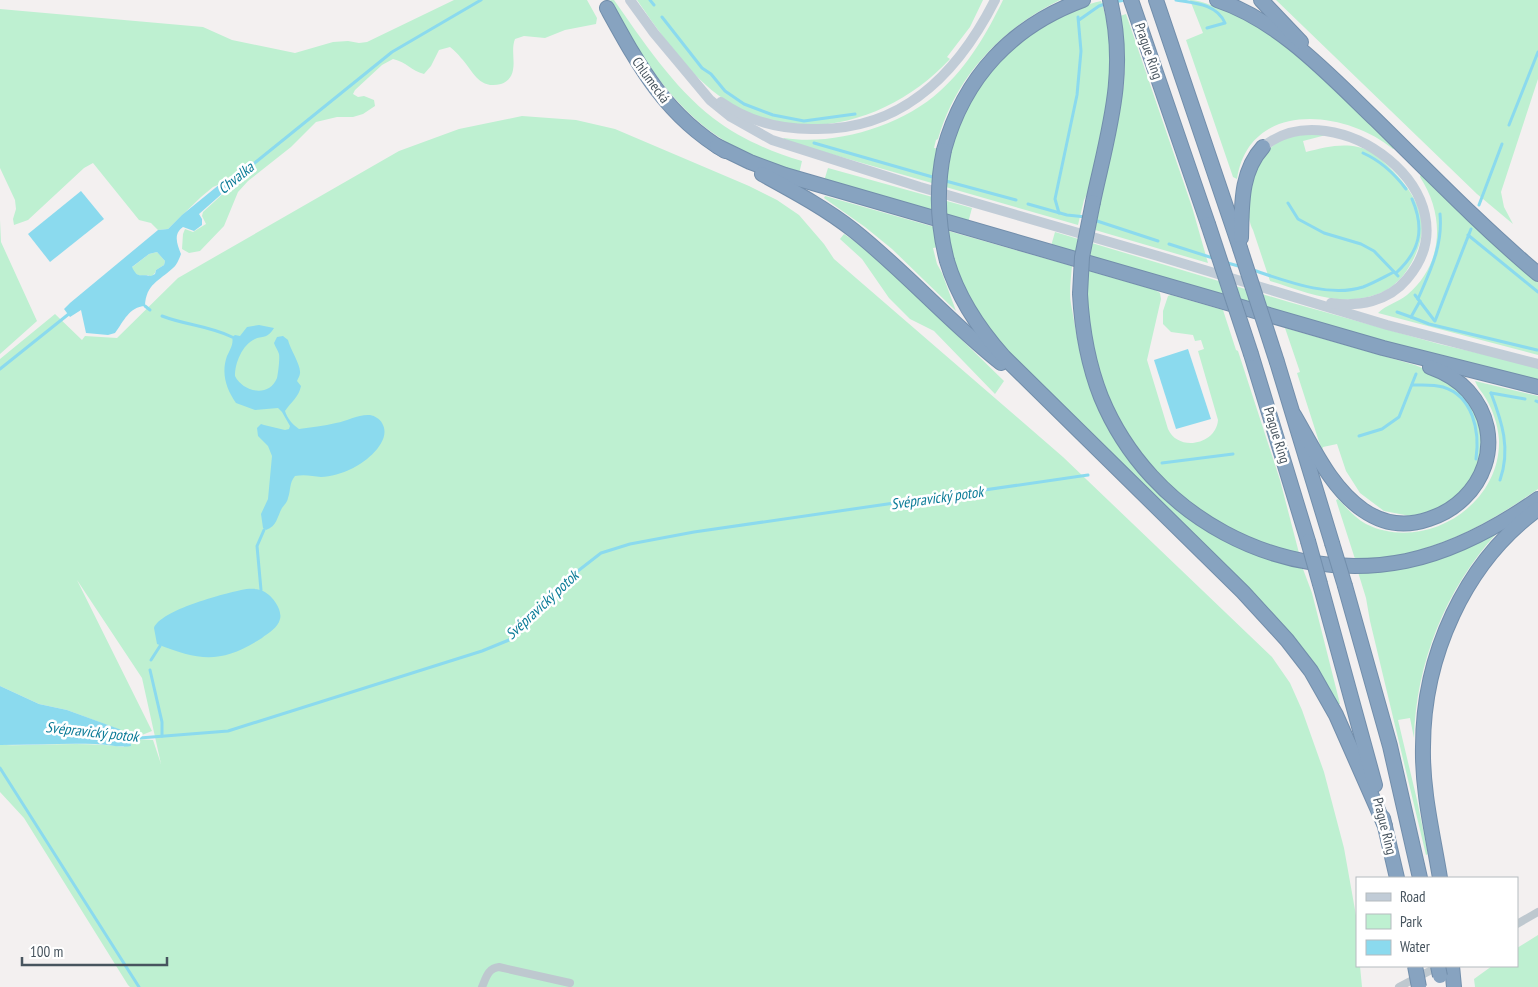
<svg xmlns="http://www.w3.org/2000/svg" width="1538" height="987" viewBox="0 0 1538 987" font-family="'PT Sans Narrow',sans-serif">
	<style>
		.green { fill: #bef0d1; fill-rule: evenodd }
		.water { fill: #8bdaee; fill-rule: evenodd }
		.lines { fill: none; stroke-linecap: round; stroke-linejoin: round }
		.stream { stroke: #8bdaee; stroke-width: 3 }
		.highway-casing { stroke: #728eab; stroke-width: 16 }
		.street { stroke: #bec8cf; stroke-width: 8 }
		.secondary { stroke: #c1ccd7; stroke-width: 10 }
		.highway { stroke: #87a3c0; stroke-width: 14 }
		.highway-bridge-casing { stroke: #728eab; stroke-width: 16; stroke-linecap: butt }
		.highway-bridge { stroke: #87a3c0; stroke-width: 14 }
		.labels { text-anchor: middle; stroke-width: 5; stroke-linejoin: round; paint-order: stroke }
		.street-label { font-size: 14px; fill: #47545e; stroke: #fff }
		.water-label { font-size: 15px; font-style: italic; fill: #0a7b97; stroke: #fff }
	</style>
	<rect width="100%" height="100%" fill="#f3f0f0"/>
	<g class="green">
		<path d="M454,0H587L597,18L596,24L565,30L545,38L524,36L515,39C511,49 515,60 513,70C512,77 507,82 501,84C478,90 473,70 461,58C458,54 454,50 450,47L439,50L431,66L424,74C411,71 407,62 393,59L382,65L355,90L353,94L358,97L364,96L374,100L375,106L363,114L353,117H337L316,122L291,147L248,181L238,192L224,226L200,251L189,253L182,249L183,234L185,229L193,232L206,224L202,216L203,212L227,190L220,184L213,187L201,197L168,229L158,230L151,223L139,220L93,163L84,168L28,220L14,225L13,219L16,209L15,200L0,168V9L203,27L232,40L295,53L333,42L348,41L359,43L367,42Z"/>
		<path d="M610,0H614C643,41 673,87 713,118C739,138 771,152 802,161L799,174C777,166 755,158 735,147C675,114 642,58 610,0Z"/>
		<path d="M637,0H983L970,27L947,57L950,59C891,123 793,151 718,95C685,70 660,33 637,0Z"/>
		<path d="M1003,0H1060C1002,28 956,76 938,139L936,140L934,148L951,151C953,138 959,127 964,115C985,69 1016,39 1062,16C1074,10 1087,4 1101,1L1109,27L1111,68L1106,111L1088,192L1084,200L1078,225L782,140L784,138C835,146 902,126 940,91C968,66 987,33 1003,0Z"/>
		<path d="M1190,0C1199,0 1208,4 1216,7C1288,32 1340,96 1394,148L1393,149C1344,109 1249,100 1237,179L1233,177L1186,40L1203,33Z"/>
		<polygon points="1276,0 1538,0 1538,79 1501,192 1504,207 1513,224 1477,194"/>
		<polygon points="1126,14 1192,207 1208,263 1095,230 1124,85 1125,58 1120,16"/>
		<path d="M522,116L576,120L615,129L749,186L777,200L799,215L824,244L834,259L1063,457L1272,657L1290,683L1302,710L1324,772L1344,848L1357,921V966H1360L1362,987H130L128,985L24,818L0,792V745C42,746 83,741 124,747L118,729L67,710L39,704L0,686V359L55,314L82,340L85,336L117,338L178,278L399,151L459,129ZM77,580L142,678L161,764L153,740L132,739L152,731Z"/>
		<path d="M1326,135L1303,141L1306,152C1323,148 1340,143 1358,147C1371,149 1383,160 1392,170C1404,182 1418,200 1421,218C1424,232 1420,245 1414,258C1401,284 1385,296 1355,299C1326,302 1297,289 1270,281L1253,230C1247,220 1246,192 1250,180C1255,165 1271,142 1287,137C1299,134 1314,135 1326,135Z"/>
		<polygon points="828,168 972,208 968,223 824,181"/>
		<path d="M1421,174L1538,282V355L1378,313C1386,305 1398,302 1407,295C1444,264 1445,215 1420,177Z"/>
		<path d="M825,196L1072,266C1071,278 1069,292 1071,304C1075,325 1078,347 1084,368C1104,438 1152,502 1217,537C1233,546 1249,553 1266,558C1278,562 1292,563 1303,569L1312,593L1340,704H1338L1300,645L1258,598L1067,411L1003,347L978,314L960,281L949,245L933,248L937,264L942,273L956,311L892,249L865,227L824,198Z"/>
		<polygon points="0,220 1,242 37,321 0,354"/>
		<polygon points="1055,232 1289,302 1439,344 1538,367 1538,382 1435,357 1051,246"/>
		<polygon points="844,234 866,249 885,265 1004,381 995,394 934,331 910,319 889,298 862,259 840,239"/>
		<path d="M157,252L165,261L164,265L156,270L155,273L151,277L148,275C139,277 136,275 131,268L149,254Z"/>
		<path d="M1089,271L1155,290L1160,293L1161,299L1147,360L1168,429C1178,452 1216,445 1218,420L1198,351L1204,349L1201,340L1195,341L1193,335L1171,332L1163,324V311L1168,296L1171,295L1223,310L1236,350L1238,351L1280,480L1299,553C1263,544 1229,531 1198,509C1124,458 1077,359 1089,271Z"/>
		<polygon points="1285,328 1415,365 1442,376 1469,401 1481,426 1483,451 1472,483 1443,508 1419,515 1410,516 1384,511 1360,493 1346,471 1337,444 1323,447 1322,450 1321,448 1297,373 1300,372"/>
		<path d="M1475,381L1538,396V489C1482,528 1425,559 1355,559L1336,500L1338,499C1346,507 1355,518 1366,524C1424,553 1501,506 1499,440C1498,424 1492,407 1483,394C1480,390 1477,386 1475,381Z"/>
		<path d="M1497,533C1446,588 1416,663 1414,738L1410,718L1398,720L1417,800L1428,854L1426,855L1370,621L1366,598L1358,572C1408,569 1454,558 1497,533Z"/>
		<polygon points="1538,935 1538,987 1475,987 1474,979 1492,966 1517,966 1517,948"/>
	</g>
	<g class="water">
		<path d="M220,184L225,191L199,214L202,219V225L194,231L183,227C173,234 177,244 181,254C179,259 177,265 173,268C159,281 146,284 145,306C129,307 124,321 115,333L108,335L86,333L81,310L70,317L64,309L70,303L158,230L168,229L182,215ZM157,252L165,261L164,265L156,270L155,274L151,276C141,273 138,280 132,267L149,254Z"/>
		<polygon points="81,191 104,219 50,262 28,234"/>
		<path d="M259,325L274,328C267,339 265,335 255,339C242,345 235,363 235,376C243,392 269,398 277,378C278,374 280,358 279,354C278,350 275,347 274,343L277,337L283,336L288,340C290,349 301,365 300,373C300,376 298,378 297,381L301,386C299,397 291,402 285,411C287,418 293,425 299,429C311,427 324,426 336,423C347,421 359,414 370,415C375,416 380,419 382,423C393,441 365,463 351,469C343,473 330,477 321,477C313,476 304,474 295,476C289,483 291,490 288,498C287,503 284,505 282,508C277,517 277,526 266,530L263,528L261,514L268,499L272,456L268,446L258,436L257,428L261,424L264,425L285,430L289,429L290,426L282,412L278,408L255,410L236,403C226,389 221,373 227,356C230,350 234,343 232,337L235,335L240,336L247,327Z"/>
		<polygon points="1188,349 1211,419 1176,429 1154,360"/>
		<path d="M241,590C247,589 255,588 260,590C270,592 283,609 280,619C278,628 268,633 262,638C221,664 200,661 157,644L154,628C161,610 223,594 241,590Z"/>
		<path d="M0,686L39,704L67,710L119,729L128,734L130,739L131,746C119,748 107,744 95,744C63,743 32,745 0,745Z"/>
	</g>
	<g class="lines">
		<g class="stream">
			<polyline points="650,0 654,5"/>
			<path d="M1176,0C1195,3 1217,4 1225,23L1207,28"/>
			<polyline points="1114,2 1125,0"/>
			<polyline points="662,17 702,68 711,74 725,91 744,104 773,115 804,121 855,114"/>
			<polyline points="1079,20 1099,6 1108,3"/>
			<polyline points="1509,125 1538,52"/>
			<polyline points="814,143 936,178"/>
			<path d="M1363,153C1381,161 1394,173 1406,189"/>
			<polyline points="942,180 1016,200"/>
			<polyline points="220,191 392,52 481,0"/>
			<polyline points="1288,203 1298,219 1324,233 1361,244 1374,251 1398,276"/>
			<polyline points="1028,204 1067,215 1086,217"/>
			<polyline points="1479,205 1502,144"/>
			<polyline points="1059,213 1055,199 1077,95 1081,51 1078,17"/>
			<polyline points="1094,220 1158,241"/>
			<polyline points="1468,235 1538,292"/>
			<polyline points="1169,244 1216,259"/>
			<polyline points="1224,262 1242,267"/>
			<path d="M1253,270C1286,281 1329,298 1363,287C1374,283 1384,277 1394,272"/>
			<path d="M1396,273C1420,251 1425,229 1412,199"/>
			<polyline points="1415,295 1434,320"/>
			<path d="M1418,299C1430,271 1443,246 1440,214"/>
			<polyline points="1420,301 1411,317 1429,324 1537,350"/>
			<polyline points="145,306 150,310"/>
			<polyline points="1397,312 1411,317"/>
			<path d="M162,316C185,325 210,326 232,337"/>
			<polyline points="1435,321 1471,229"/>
			<polyline points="0,369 70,313"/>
			<path d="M1412,385C1422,385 1433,384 1443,387C1473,396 1480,431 1476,459"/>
			<path d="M1491,393C1502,422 1511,449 1500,480"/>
			<polyline points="1491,393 1525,399"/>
			<polyline points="1536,401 1538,402"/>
			<polyline points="1359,436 1382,429 1399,417 1416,374"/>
			<polyline points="1162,463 1233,454"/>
			<polyline points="261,590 257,546 264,530"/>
			<polyline points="151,660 160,646"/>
			<polyline points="150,670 162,722 162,736"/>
			<polyline points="127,739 228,731 482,651 509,640 556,588 601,553 630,544 694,532 1088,475"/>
			<polyline points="0,768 139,987"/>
		</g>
		<g class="highway-casing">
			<g id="highway">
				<polyline points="1131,0 1208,224"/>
				<polyline points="1156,0 1240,248"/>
				<path d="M1217,0C1280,21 1329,75 1376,120C1429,172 1481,226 1538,274"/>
				<polyline points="1261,0 1301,42"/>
				<path d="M607,8C639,66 665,115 725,151"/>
				<polyline points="717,146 750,162 785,175 1383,348 1538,387"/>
				<path d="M944,150C964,77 1012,26 1083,0"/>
				<path d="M762,174C793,191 825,208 853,230C905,271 949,322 1001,363"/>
				<path d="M1093,202C1108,132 1128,73 1110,0"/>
				<path d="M1241,238C1242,206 1240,172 1263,147"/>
				<path d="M947,261C958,298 979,329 1004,357L1243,592L1287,640L1311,671L1336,715L1385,826"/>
				<path d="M1080,294C1082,330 1088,364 1101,397C1150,516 1280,586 1406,561C1454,551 1498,527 1538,499"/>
				<polyline points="1251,354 1308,541"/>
				<polyline points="1277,362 1332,543"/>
				<path d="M1294,415C1314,449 1331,488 1363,510C1383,524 1406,527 1429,519C1484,501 1509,437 1468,391C1458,380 1444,372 1430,367"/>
				<polyline points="1320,584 1375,785"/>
				<polyline points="1345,586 1390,746 1420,878"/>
				<polyline points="1383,818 1397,878"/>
				<path d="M1440,878C1433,835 1422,791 1423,747C1423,657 1464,563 1538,509"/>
				<polyline points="1452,966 1454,987"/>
			</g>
		</g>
		<g class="street">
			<polyline points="1517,924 1538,912"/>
			<path d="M482,987C486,978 488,968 499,967L570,983"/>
			<polyline points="1399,987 1439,966"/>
		</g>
		<g class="secondary">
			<polyline points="630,0 654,33 710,100 731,117 772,140 920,187 1158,256 1387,325 1538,364"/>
			<path d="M721,102C748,121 779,129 811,129C901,132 957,75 995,0"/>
			<path d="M1263,147C1334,88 1479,195 1407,279C1388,302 1358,307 1331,303"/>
		</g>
		<use href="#highway" class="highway"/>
		<g class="highway-bridge-casing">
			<g id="highway-bridge">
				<path d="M944,150C936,188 937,223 947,261"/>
				<polyline points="1208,224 1251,354"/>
				<polyline points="1240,248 1277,362"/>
				<polyline points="1080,294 1082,257 1093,202"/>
				<polyline points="1308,541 1320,584"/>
				<polyline points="1332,543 1345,586"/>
				<polyline points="1415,966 1419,987"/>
				<polyline points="1438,966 1440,976"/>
			</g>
		</g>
		<use href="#highway-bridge" class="highway-bridge"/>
	</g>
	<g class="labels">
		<g class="street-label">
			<text transform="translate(1149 51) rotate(71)" y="5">Prague Ring</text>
			<text transform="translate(651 80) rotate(54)" y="5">Chlumecká</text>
			<text transform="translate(1277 435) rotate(73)" y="5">Prague Ring</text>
			<text transform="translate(1385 826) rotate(76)" y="5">Prague Ring</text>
		</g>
		<g class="water-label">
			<text transform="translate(236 178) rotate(-39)" y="5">Chvalka</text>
			<text transform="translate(937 498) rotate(-8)" y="5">Svépravický potok</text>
			<text transform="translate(542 605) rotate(-43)" y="5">Svépravický potok</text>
			<text transform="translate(92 732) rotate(6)" y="5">Svépravický potok</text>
		</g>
	</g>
	<rect x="1356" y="877" width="162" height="90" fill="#ffffff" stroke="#b5bbbf"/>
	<rect x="1366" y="893" width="25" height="8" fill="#c1ccd7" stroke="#b5bbbf"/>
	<text x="1400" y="902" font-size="15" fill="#47545e">Road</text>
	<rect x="1366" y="914" width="25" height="15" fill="#bef0d1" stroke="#b5bbbf"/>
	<text x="1400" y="927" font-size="15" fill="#47545e">Park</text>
	<rect x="1366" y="940" width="25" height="15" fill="#8bdaee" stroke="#b5bbbf"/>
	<text x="1400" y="952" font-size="15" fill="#47545e">Water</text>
	<path d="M22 957v8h145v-8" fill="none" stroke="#47545e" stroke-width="2.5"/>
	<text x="30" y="957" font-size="15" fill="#47545e" stroke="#ffffff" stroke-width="4" paint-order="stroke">100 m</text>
</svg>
